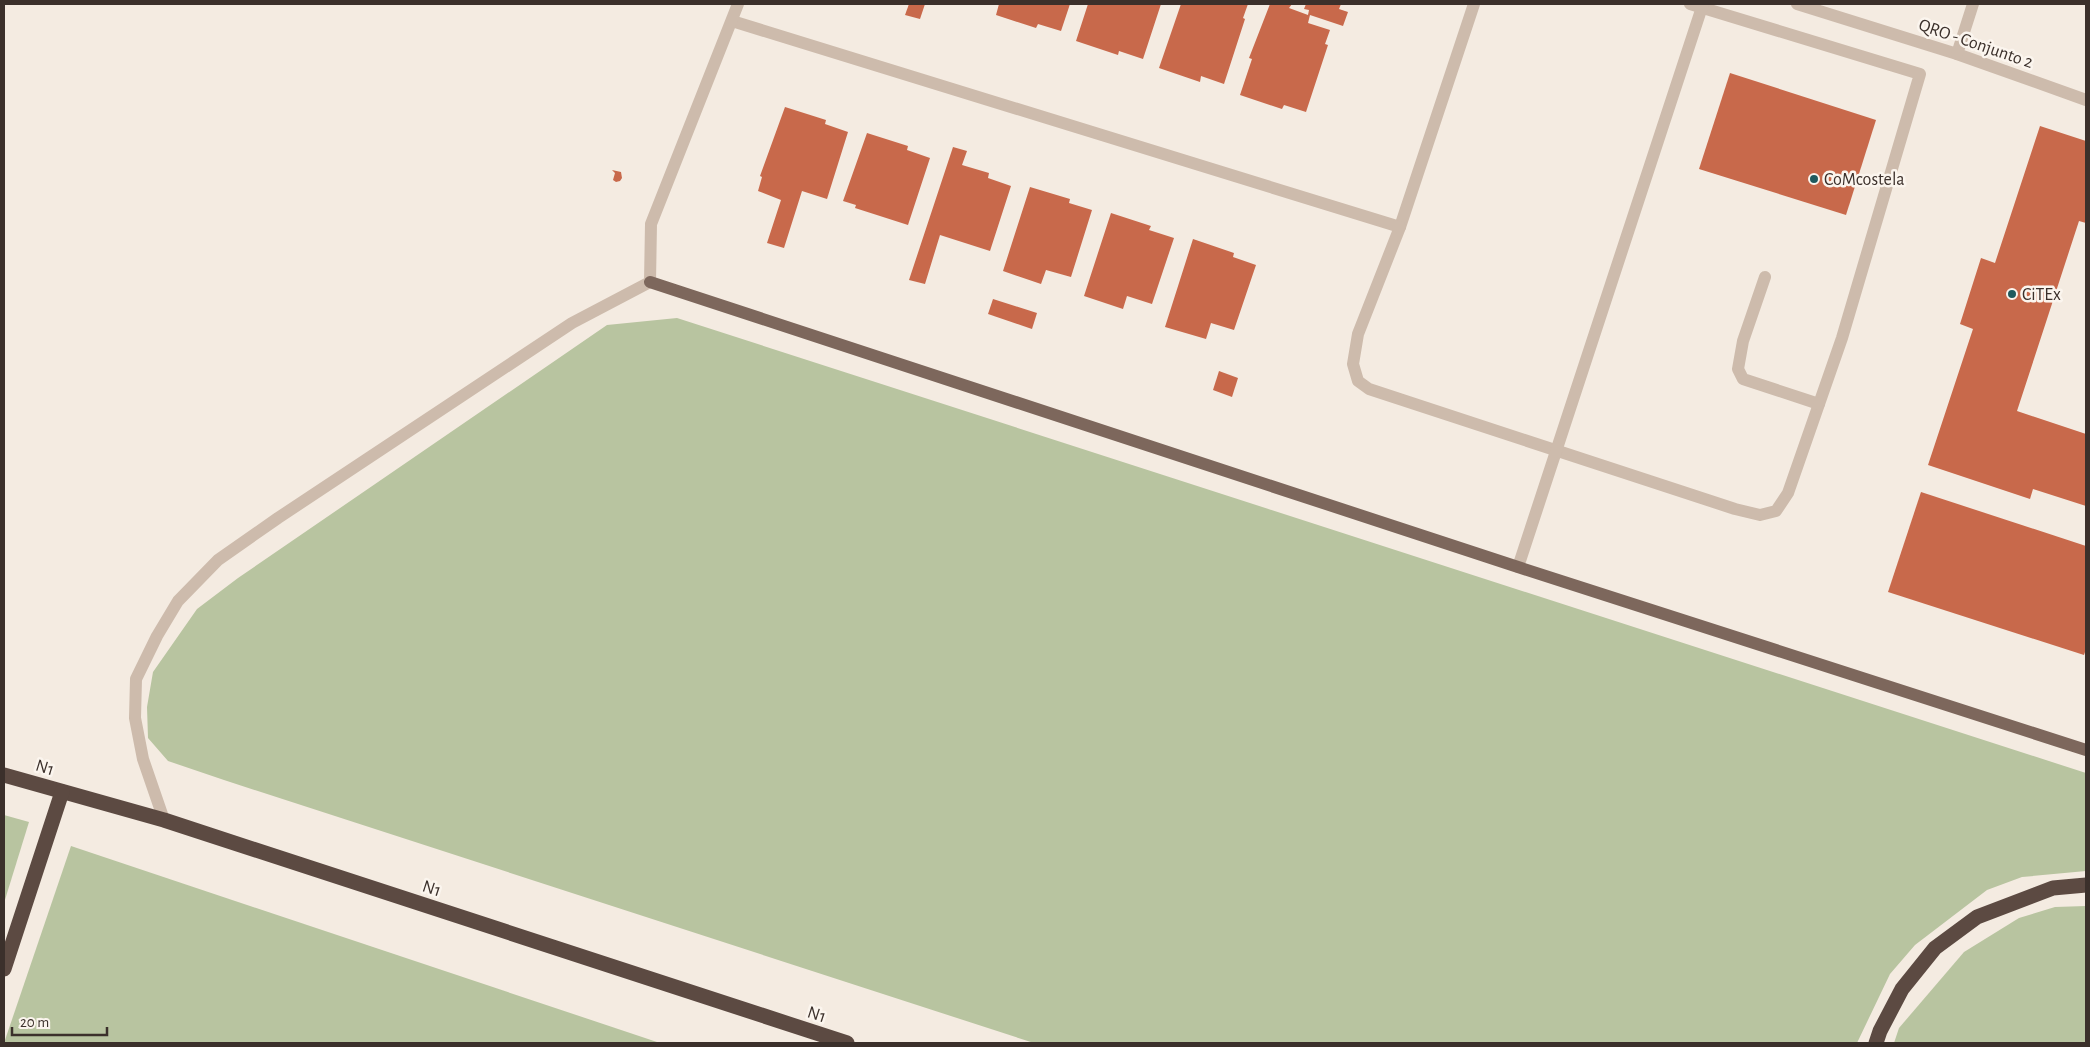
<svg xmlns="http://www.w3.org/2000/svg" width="2090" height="1047" viewBox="0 0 2090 1047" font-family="'Alegreya Sans',sans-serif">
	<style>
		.green { fill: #b8c4a0 }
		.building { fill: #c8694b }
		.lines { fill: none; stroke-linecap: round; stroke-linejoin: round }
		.minor { stroke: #cdbbac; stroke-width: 12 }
		.major { stroke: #7d675c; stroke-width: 12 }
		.highway { stroke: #5c4a42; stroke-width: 15 }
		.poi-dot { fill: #1f5a5e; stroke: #fbf5ee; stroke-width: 2 }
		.labels { text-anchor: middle; stroke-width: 5; stroke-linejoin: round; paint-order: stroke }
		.street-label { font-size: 18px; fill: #3b302b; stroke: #fbf5ee }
		.poi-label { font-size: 18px; fill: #3b302b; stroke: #fbf5ee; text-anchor: start }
	</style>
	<rect width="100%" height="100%" fill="#f4ebe1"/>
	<g class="green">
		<polygon points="677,318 2086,773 2086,871 2022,877 1987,890 1915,945 1890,974 1857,1043 1034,1043 224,780 168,761 148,738 147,707 153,672 197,609 238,578 607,325"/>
		<polygon points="4,815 29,822 4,903"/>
		<polygon points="71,846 660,1043 4,1043"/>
		<polygon points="2086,906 2086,1043 1894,1043 1899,1028 1964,952 2019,918 2055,907"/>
	</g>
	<g class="building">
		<polygon points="909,4 925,4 920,19 905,15"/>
		<polygon points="999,4 1070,4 1061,31 1038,24 1036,28 996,15"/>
		<polygon points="1088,4 1161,4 1143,59 1119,51 1118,55 1076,41"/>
		<polygon points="1181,4 1248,4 1243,18 1245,19 1224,84 1201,76 1200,82 1159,68"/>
		<polygon points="1270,4 1292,4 1289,8 1308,15 1309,10 1304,9 1306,4 1341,4 1339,9 1348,12 1343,26 1310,15 1308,23 1330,30 1325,44 1328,45 1306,112 1284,105 1282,109 1240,95 1252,59 1249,58"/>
		<polygon points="1730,73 1876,120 1846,215 1699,169"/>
		<polygon points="785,107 826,120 825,124 848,132 827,199 802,191 784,248 767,243 781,200 758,191 762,177 760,176"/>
		<polygon points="2040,126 2086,141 2086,223 2079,221 2017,411 2086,434 2086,506 2033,489 2030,499 1928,465 1973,329 1960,324 1981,258 1995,263"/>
		<polygon points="867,133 908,146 907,150 930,158 908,225 855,208 856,205 843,201"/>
		<polygon points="953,147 967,151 962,165 989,173 988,178 1011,186 990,251 940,235 925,284 909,280"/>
		<polygon points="612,170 621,172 622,178 620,181 616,182 613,180 615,173"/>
		<polygon points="1030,187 1070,199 1069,203 1092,210 1071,277 1046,270 1041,284 1003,271"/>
		<polygon points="1111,213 1151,226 1149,230 1174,238 1152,304 1127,296 1123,309 1084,296"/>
		<polygon points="1193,239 1234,253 1233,257 1256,265 1234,330 1211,323 1206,339 1165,327"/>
		<polygon points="993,299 1037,313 1032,329 988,314"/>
		<polygon points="1219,371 1238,378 1232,397 1213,390"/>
		<polygon points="1921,492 2086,546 2086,649 2084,655 1888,592"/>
	</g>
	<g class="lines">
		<g class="minor">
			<polyline points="1474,4 1400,227 1358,334 1353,364 1358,381 1369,389 1735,509 1760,515 1776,511 1788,493 1842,338 1920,74 1690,4"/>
			<polyline points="1797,4 1957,54 2086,100"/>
			<polyline points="732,21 1400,227"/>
			<polyline points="1957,54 1973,4"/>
			<polyline points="1765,277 1743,341 1738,369 1743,379 1819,404"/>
			<polyline points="1518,567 1703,4"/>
			<polyline points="164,820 143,759 135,718 136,679 157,636 178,601 218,560 278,518 572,323 650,282 651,224 738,4"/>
		</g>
		<polyline class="major" points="650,282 1518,567 2086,750"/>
		<g class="highway">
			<polyline points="4,775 164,820 847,1043"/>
			<polyline points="4,969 62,792"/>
			<polyline points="1876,1043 1880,1031 1902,989 1935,948 1977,917 2053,888 2086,885"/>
		</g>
	</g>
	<g class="poi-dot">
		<circle cx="1814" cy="179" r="5"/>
		<circle cx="2012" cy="294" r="5"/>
	</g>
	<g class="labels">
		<g class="street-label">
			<text transform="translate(1976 43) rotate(19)" y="6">QRO - Conjunto 2</text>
			<text transform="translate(45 767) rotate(17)" y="6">N1</text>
			<text transform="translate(432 888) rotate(18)" y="6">N1</text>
			<text transform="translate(817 1014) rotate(18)" y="6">N1</text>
		</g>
		<g class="poi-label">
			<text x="1824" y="185">CoMcostela</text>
			<text x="2022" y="300">CiTEx</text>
		</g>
	</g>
	<rect width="2090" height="1047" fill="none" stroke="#3b302b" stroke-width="10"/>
	<path d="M12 1027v8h95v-8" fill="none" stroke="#3b302b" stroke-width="2.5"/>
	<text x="20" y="1027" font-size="15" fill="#3b302b" stroke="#fbf5ee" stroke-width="4" paint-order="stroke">20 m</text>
</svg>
